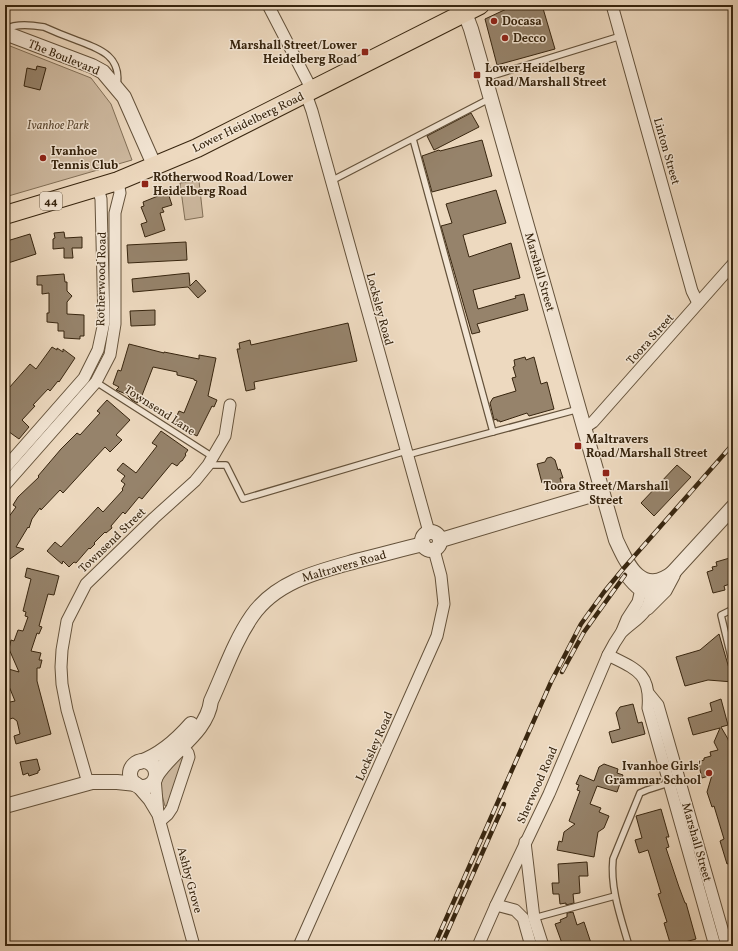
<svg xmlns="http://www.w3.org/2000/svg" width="738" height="951" viewBox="0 0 738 951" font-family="Vollkorn,serif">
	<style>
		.green { fill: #cebaa1; stroke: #827058 }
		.building { fill: #96836b; stroke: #37250f }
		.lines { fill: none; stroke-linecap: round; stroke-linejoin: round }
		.service-casing { stroke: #64523b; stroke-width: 8 }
		.minor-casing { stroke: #64523b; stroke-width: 13 }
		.tertiary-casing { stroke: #64523b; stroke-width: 16 }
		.primary-casing { stroke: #37250f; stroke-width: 20 }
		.service { stroke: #f3e6d5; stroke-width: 5.5 }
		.minor { stroke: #f3e6d5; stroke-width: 11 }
		.tertiary { stroke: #f3e6d5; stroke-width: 14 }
		.primary { stroke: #edd9bf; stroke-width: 18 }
		.rail-casing { stroke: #37250f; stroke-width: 4.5 }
		.rail { stroke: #f3e6d5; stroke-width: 3; stroke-dasharray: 9; stroke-linecap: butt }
		.poi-dot { fill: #8f2418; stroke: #f3e6d5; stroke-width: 1.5 }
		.labels { text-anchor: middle; stroke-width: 3; stroke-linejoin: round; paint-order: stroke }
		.shield { fill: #f3e6d5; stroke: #6f5f4a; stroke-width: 1 }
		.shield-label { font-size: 11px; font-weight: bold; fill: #37250f }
		.poi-label { font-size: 12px; font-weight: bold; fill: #37250f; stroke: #f3e6d5; text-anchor: start }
		.street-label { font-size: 12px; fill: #37250f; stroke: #f3e6d5 }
		.park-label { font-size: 12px; font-style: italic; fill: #5d4a34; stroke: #f3e6d5 }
	</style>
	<rect width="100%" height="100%" fill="#edd9bf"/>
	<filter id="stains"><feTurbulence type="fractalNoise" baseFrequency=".005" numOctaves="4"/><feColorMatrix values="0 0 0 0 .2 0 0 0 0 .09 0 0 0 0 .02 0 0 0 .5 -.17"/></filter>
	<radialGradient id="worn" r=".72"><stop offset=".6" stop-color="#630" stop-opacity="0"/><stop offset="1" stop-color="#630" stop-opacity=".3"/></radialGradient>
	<g class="green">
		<polygon points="5,44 91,78 111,104 132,160 5,197"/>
		<polygon points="199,181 203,217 185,220 180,183"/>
		<polygon points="183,755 184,758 167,806 165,806 160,788 161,777"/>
	</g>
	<g class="building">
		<polygon points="515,5 542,5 555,49 497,65 485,19"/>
		<polygon points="37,66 46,68 40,90 24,86 27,68 36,70"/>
		<polygon points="471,113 479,127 434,150 427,136"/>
		<polygon points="482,140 492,176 432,192 422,156 439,150 440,151"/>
		<polygon points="163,188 165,194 168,193 172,205 162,208 164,212 160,213 165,230 145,237 141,224 147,222 141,207 144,206 143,202 158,196 156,190"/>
		<polygon points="496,190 506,223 463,235 469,257 511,243 520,278 473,290 478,309 516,298 515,296 524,294 528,310 477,324 480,332 472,334 441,226 452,223 446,204"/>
		<polygon points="64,232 65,238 82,237 82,248 72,248 73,258 64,258 64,248 53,249 53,239 55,238 54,233"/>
		<polygon points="30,234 36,254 5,264 5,243 8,242 7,241"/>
		<polygon points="186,242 187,260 128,263 127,245"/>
		<polygon points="189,273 190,286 196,280 206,291 198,298 188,287 133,292 132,279"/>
		<polygon points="64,274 65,282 67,282 67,291 72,296 67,302 67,314 84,315 84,336 80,336 80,339 64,338 64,331 58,331 58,323 47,322 47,313 49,313 49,293 42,294 42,285 37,285 37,276"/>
		<polygon points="155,310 155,325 131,326 130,311"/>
		<polygon points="348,323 357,361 254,382 255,389 246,391 237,349 240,349 239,343 250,340 251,345"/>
		<polygon points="129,344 164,353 164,352 199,359 199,355 216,358 208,396 217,400 214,407 212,406 197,436 173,424 179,411 184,413 197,381 194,380 194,379 177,375 177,372 153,367 141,398 142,399 137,403 132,400 126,394 116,390 119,387 113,384 118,370 121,371"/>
		<polygon points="52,347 57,350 57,348 63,352 63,349 75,358 59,382 58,381 50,391 48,389 33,405 35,406 22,420 29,427 19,439 5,429 5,384 9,388 30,364 36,369"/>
		<polygon points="525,357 526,360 534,357 541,384 547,382 554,409 529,416 527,413 500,422 500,421 497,421 497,419 494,420 490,403 493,398 516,391 512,378 516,377 513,367 515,366 514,360"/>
		<polygon points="107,400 130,420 116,435 122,440 110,452 105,447 63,493 60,490 41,510 40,508 32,519 29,528 28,527 16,547 24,549 10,559 5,553 5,522 16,507 13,505 18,497 39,477 38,476 61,449 77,433 80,435 100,413 97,411"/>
		<polygon points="161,431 188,450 185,454 186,455 182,461 181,461 177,466 172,463 142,499 139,497 125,514 123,512 111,526 112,528 106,533 105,532 94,543 95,544 90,549 89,548 76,563 74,562 69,567 63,561 62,564 47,551 55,542 61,547 98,507 103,512 123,490 122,489 125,484 121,481 125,476 117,470 123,463 136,473 157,446 152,443"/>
		<polygon points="551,457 555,460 558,470 560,469 563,478 560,478 562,486 547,491 545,482 542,483 537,464 545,462 547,458"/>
		<polygon points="677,465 691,477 654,516 641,503"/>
		<polygon points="733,557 733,583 724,586 725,590 713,593 707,572 713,570 712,567 717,566 716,562"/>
		<polygon points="27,568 59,576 54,595 48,594 39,626 42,627 39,634 37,633 31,651 41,653 39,660 42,660 40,668 37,668 37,681 51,734 16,744 14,736 20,734 17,721 13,718 7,720 5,712 5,703 15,701 6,679 5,679 5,668 19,672 9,649 11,640 14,641 18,630 23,631 28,617 25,616 26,612 23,611 31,579 25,577"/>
		<polygon points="719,634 733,682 708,680 685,686 676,657 700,650"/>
		<polygon points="721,699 728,725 721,727 728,739 733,756 733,862 727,864 720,841 724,839 714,806 712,807 707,792 712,775 702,778 698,762 704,760 704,758 711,756 710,752 718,750 714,742 720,728 693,735 688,718 712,711 710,703"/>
		<polygon points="633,704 638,723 642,722 645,734 612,743 609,732 620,729 616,713 620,707"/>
		<polygon points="37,759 40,770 38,771 38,773 29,776 28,773 23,775 20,762"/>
		<polygon points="604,764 618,769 617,773 623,775 617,792 597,786 590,804 601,808 599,812 609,816 604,828 598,832 594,857 557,850 559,841 562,842 564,832 575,824 569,821 580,791 577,790 579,785 576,784 580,775 594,781 599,767"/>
		<polygon points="661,809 669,837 666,837 669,847 666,848 679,887 685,903 686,903 696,939 671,946 664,923 667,922 658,894 661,893 648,850 639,853 635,840 642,838 636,816"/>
		<polygon points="587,862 588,876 579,876 580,893 573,894 574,903 566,905 566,903 560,904 559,894 553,894 552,883 559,883 558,864"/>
		<polygon points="573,912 577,925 584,922 592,946 563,946 555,924 561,922 560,920 567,917 567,913"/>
	</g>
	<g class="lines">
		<g class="service-casing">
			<g id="service">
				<path d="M5,29C17,23 32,25 44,27C55,32 65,36 76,40C100,49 122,56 117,86"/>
				<polyline points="485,78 621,36"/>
				<polyline points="413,139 493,432"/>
				<polyline points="331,181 491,98"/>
				<polyline points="96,382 213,457"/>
				<polyline points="407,455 579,409"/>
				<polyline points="208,465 226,465 243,499 406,451"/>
				<polyline points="733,609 721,615 733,665"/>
				<polyline points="534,918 615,896"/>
				<path d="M629,946C621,918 610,889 613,859L640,793L647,790L669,783"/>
			</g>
		</g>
		<g class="minor-casing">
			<g id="minor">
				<polyline points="268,5 312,90"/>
				<polyline points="612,5 692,291 698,303"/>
				<polyline points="306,94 312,111 429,532"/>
				<polyline points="584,428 593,422 733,264"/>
				<polyline points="5,468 84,378 98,350 104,322 101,199 98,188"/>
				<polyline points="5,485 96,382 110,355 115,324 115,213 120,193 118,181"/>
				<polyline points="648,609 666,591 674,576"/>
				<polyline points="622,631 627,619 638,602 641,589"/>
				<path d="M608,655C636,669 651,673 648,708L715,946"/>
				<polyline points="649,694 658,705 727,946"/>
				<polyline points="155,778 158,814"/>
				<polyline points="88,783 67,710 62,684 61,667 62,650 67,621 86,584 154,518 195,481 208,465 225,436 230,405"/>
				<polyline points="136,785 149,800 158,815 194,946"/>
				<polyline points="160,821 168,814 172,808 189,757 188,753 182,747"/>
				<polyline points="525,842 534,918 543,946"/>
				<polyline points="496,905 515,910 523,918 531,946"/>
				<polyline points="299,946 437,636 444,604 441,576 434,550"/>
				<path d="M478,946L496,905L549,794L608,655C612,647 616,640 621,633C635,619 651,614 650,592"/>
			</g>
		</g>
		<g class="tertiary-casing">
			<g id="tertiary">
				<path d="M465,13L471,29L485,78L616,540C628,566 642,597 674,572"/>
				<polyline points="5,33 92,66 103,72 124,97 155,167"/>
				<circle cx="431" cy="541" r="9"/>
				<polyline points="441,540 602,492"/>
				<path d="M627,575C635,585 642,594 656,591L733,507"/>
				<circle cx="143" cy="774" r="13"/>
				<path d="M140,762C160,755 177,740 191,724"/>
				<path d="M156,776C171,751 207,733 211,701C224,673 234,642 252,616C277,580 321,571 360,560C381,555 402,549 423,544"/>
				<polyline points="5,806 92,782 117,782 136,784"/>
			</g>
		</g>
		<g class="primary-casing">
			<polyline id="primary" points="5,215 118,181 197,148 480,5"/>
		</g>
		<use href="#service" class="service"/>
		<use href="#minor" class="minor"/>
		<use href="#tertiary" class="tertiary"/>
		<use href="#primary" class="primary"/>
		<g class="rail-casing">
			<g id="rail">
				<polyline points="562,672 584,632 625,575"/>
				<polyline points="434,946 551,682 581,624 604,592 623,569 733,444"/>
				<polyline points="441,946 504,804"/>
			</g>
		</g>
		<use href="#rail" class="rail"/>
	</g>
	<g class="poi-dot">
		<circle cx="494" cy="21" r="4"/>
		<circle cx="505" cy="38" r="4"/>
		<rect x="361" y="48" width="8" height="8" rx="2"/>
		<rect x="473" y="71" width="8" height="8" rx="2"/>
		<circle cx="43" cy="158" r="4"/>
		<rect x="141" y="180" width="8" height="8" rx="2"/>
		<rect x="574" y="442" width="8" height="8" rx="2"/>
		<rect x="602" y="469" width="8" height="8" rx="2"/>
		<circle cx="709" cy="773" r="4"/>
	</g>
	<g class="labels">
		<rect class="shield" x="40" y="192" width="22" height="18" rx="3"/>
		<g class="shield-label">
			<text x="51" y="205">44</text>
		</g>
		<g class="poi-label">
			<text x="502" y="25">Docasa</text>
			<text x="513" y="42">Decco</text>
			<text x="357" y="49" text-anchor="end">Marshall Street/Lower<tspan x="357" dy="14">Heidelberg Road</tspan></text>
			<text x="485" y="72">Lower Heidelberg<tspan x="485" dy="14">Road/Marshall Street</tspan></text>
			<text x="51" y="155">Ivanhoe<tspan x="51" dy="14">Tennis Club</tspan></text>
			<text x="153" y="181">Rotherwood Road/Lower<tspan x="153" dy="14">Heidelberg Road</tspan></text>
			<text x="586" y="443">Maltravers<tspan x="586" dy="14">Road/Marshall Street</tspan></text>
			<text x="606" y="490" text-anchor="middle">Toora Street/Marshall<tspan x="606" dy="14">Street</tspan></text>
			<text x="701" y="770" text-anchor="end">Ivanhoe Girls'<tspan x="701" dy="14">Grammar School</tspan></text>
		</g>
		<g class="street-label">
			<text transform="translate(64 57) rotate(22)" y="4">The Boulevard</text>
			<text transform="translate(248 122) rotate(-26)" y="4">Lower Heidelberg Road</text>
			<text transform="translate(667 151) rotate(74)" y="4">Linton Street</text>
			<text transform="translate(540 272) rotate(74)" y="4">Marshall Street</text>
			<text transform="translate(101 279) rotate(-89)" y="4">Rotherwood Road</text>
			<text transform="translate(380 309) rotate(75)" y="4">Locksley Road</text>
			<text transform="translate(650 339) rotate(-48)" y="4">Toora Street</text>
			<text transform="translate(160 410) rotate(33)" y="4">Townsend Lane</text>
			<text transform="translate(112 540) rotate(-44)" y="4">Townsend Street</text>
			<text transform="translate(344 566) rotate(-16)" y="4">Maltravers Road</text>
			<text transform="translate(374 746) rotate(-66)" y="4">Locksley Road</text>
			<text transform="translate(537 785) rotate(-66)" y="4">Sherwood Road</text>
			<text transform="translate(697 842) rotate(74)" y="4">Marshall Street</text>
			<text transform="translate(190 880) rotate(75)" y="4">Ashby Grove</text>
		</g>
		<g class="park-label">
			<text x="58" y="129">Ivanhoe Park</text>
		</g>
	</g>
	<rect width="738" height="951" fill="none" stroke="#edd9bf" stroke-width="20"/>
	<rect x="6" y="6" width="726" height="939" fill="none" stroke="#37250f" stroke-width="2"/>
	<rect x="10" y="10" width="718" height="931" fill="none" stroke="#37250f"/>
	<rect width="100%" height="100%" filter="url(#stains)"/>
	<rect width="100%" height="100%" fill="url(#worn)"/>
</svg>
